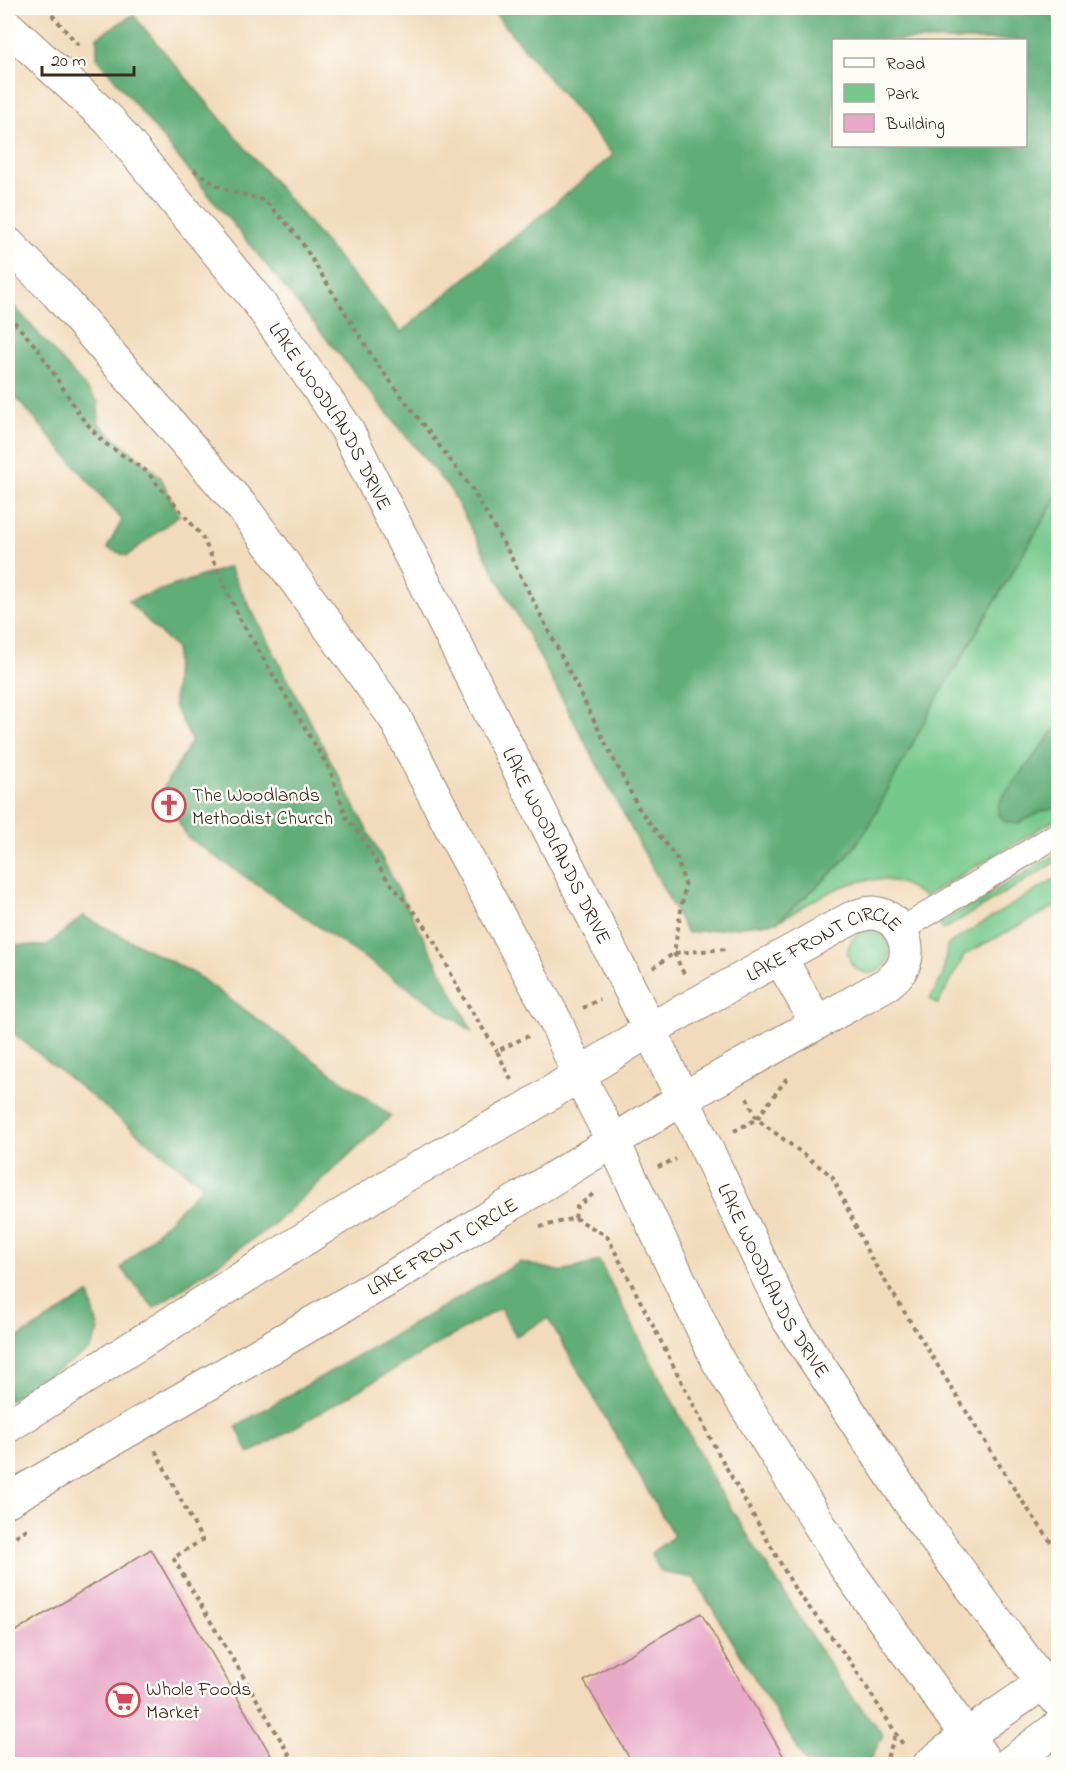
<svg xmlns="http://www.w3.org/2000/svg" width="1066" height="1772" viewBox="0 0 1066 1772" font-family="'Indie Flower',sans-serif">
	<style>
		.green { fill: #76c98c; stroke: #587a55; stroke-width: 1.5 }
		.forest { fill: #60ad78; stroke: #4e6c4b; stroke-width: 1.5; fill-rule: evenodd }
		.building { fill: #e8a8c7 }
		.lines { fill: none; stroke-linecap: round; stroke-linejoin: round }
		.pedestrian-casing { stroke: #96826d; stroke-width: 26 }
		.tertiary-casing { stroke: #96826d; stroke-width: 35 }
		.secondary-casing { stroke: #96826d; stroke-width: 35 }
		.path { stroke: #96826d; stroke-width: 4; stroke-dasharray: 4.5 4.5; stroke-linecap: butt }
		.pedestrian { stroke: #fff; stroke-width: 24 }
		.tertiary { stroke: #fff; stroke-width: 33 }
		.secondary { stroke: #fff; stroke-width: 33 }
		.labels { text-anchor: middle; stroke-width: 5; stroke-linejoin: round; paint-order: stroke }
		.street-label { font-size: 20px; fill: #3b2a1e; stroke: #fdfcf7 }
		.poi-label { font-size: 20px; fill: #3b2a1e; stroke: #fdfcf7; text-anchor: start }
	</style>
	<rect width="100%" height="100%" fill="#fdfcf7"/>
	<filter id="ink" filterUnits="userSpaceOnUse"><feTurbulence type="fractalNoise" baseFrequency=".0167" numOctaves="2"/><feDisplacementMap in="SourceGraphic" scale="12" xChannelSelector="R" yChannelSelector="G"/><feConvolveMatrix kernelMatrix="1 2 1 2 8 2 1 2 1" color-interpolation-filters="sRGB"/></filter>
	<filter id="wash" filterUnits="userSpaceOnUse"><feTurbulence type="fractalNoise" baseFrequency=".008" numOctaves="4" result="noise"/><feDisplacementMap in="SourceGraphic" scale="24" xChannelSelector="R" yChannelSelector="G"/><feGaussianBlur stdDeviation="1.35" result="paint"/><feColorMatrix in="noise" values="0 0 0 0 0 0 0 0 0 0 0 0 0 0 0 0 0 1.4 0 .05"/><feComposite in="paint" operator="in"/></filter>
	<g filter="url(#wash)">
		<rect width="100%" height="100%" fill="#f2dbbc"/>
		<g class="green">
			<path d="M1058,495V726L1004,795L1019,823C1032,815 1043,809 1058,808V818L924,897C873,856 823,896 777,922L830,875L847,857L866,831L932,707Z"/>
			<polygon points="1058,853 1058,861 943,930 939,924"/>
			<polygon points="1058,877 1058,905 965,954 938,1004 930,999 943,975 947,947 951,942"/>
			<circle cx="869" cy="952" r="21"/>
		</g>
		<g class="forest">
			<path d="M490,8H1049L1058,28V495L932,707L866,831L847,857L829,875L777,922L687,933L451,491L97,58V37L133,15L401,332L613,155ZM1026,40V146H834V40Z"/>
			<polygon points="8,299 98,402 99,424 160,476 179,515 127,556 107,548 122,520 8,388"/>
			<polygon points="229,567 473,1032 187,837 162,790 192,741 174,706 176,649 128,601"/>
			<polygon points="1058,726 1058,808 1043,811 1015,824 1004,821 998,813 999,803 1004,795"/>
			<polygon points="83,916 195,974 391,1116 273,1225 154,1308 121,1268 203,1186 8,1029 8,945 46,946"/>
			<polygon points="599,1261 716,1485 839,1680 883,1735 872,1757 864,1764 807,1764 694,1578 661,1572 651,1553 674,1536 548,1318 516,1336 500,1308 249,1454 236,1426 520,1262 563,1272"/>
			<polygon points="89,1294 99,1331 90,1350 8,1401 8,1344"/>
		</g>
		<g id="blocks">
			<g class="building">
				<polygon points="151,1549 276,1764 8,1764 8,1636"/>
				<polygon points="701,1613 788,1764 633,1764 584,1681"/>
			</g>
		</g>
	</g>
	<g filter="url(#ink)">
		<use href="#blocks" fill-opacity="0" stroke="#96826d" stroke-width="1.5"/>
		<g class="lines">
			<g class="pedestrian-casing">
				<polyline id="pedestrian" points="901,930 1058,834"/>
			</g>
			<g class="tertiary-casing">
				<g id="tertiary">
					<polyline points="780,958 817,1023"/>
					<path id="s1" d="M8,1426L404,1176L527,1108L649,1030L850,919C857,916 866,913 873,913C898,915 913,944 903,966C900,973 894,978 888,983L682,1099L399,1273L8,1500"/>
					<polyline points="930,1764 966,1736 1043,1683"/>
					<polyline points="1009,1764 1058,1727"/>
				</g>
			</g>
			<g class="secondary-casing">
				<g id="secondary">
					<path id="s2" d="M8,27L108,119L257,300L346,428L632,993L788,1319L922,1521L1043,1683L1058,1701"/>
					<polyline points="8,244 57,293 247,513 395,718 461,847 556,1022 579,1076 613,1141 718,1361 847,1569 987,1764"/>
				</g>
			</g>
			<g class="path">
				<polyline points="46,8 81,48"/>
				<polyline points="194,170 223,189 264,200 297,235 377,364 470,486 509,553 638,807 677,859 685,885 674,953 685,976"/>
				<polyline points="8,315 38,349 81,417 103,442 146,471 202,536 241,621 330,770 347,819 361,836 384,875 425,926 441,953 461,994 497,1051"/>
				<polyline points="653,968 674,953 728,949"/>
				<polyline points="583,1008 600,999"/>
				<polyline points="511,1080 497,1051 528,1036"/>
				<polyline points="747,1098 757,1119 832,1176 869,1255 1020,1498 1058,1552"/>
				<polyline points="734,1131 757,1119 787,1078"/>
				<polyline points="658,1167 676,1159"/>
				<polyline points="575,1218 577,1207 593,1194"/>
				<polyline points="540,1227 575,1218 607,1236 717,1451 795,1589 850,1661 904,1746"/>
				<polyline points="155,1453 156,1452 202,1540 173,1558 295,1764"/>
				<polyline points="8,1541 27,1529"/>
				<polyline points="882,1764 886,1761 896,1733"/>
			</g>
			<use href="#pedestrian" class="pedestrian"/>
			<use href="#tertiary" class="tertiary"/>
			<use href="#secondary" class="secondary"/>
		</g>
	</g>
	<defs>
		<g id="church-ring" transform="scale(1.725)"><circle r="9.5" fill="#fdfcf7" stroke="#d1495b" stroke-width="1.5"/><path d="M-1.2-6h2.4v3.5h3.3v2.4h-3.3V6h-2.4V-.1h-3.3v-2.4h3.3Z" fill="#d1495b"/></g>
		<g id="supermarket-ring" transform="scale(1.725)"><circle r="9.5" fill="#fdfcf7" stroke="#d1495b" stroke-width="1.5"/><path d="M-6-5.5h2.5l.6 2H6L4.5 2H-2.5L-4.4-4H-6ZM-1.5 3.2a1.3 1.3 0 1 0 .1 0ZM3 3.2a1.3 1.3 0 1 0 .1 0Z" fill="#d1495b"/></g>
	</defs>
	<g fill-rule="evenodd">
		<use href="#church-ring" x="169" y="805"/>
		<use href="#supermarket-ring" x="123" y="1700"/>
	</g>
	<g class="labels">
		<g class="street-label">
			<text dy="7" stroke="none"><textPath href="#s2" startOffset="508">LAKE WOODLANDS DRIVE</textPath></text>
			<text dy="7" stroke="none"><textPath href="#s2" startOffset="994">LAKE WOODLANDS DRIVE</textPath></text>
			<text dy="7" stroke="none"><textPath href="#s1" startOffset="952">LAKE FRONT CIRCLE</textPath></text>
			<text transform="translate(442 1246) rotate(-31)" y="7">LAKE FRONT CIRCLE</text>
			<text dy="7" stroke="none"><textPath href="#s2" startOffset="1480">LAKE WOODLANDS DRIVE</textPath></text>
		</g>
		<g class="poi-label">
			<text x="192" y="801">The Woodlands<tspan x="192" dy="23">Methodist Church</tspan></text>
			<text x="146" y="1695">Whole Foods<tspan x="146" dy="23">Market</tspan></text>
		</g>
	</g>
	<rect width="1066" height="1772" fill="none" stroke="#fdfcf7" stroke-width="30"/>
	<rect x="832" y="39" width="195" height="108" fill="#fdfcf7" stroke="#afa8a0" stroke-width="1.5"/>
	<rect x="844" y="58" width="30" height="9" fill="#ffffff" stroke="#afa8a0" stroke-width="1.5"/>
	<text x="886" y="69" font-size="18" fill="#3b2a1e">Road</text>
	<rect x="844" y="84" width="30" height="18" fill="#76c98c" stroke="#afa8a0" stroke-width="1.5"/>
	<text x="886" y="99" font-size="18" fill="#3b2a1e">Park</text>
	<rect x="844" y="114" width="30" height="18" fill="#e8a8c7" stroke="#afa8a0" stroke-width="1.5"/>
	<text x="886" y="129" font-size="18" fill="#3b2a1e">Building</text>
	<path d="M42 66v9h92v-9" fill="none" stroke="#3b2a1e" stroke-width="3"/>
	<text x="51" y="66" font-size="18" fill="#3b2a1e" stroke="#fdfcf7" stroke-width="4.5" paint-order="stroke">20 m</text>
</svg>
